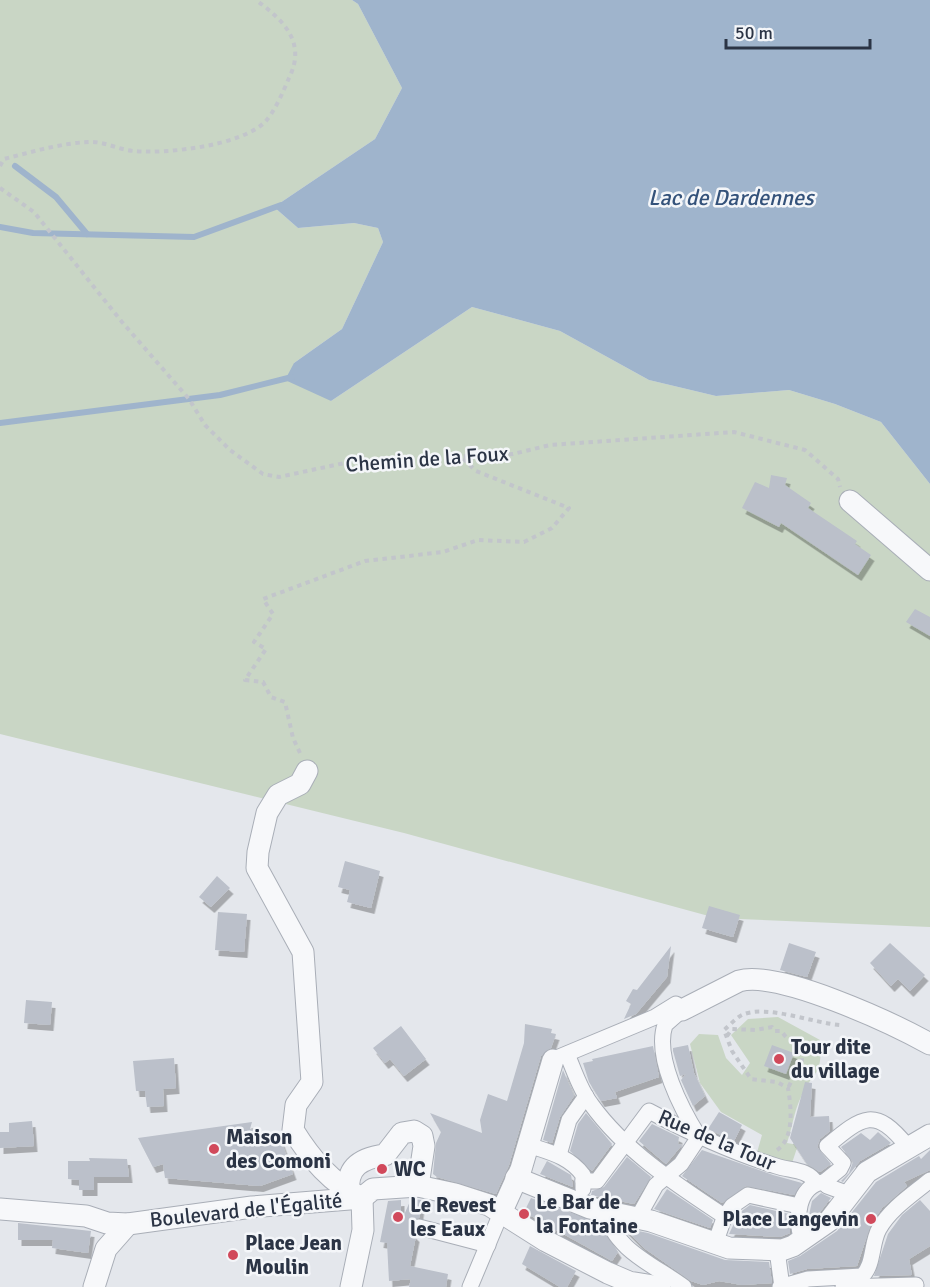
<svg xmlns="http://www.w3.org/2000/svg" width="930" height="1287" viewBox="0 0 930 1287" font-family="Signika,sans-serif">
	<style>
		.green { fill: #c9d6c5 }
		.water { fill: #9fb4cc }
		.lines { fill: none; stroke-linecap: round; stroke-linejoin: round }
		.stream { stroke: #9fb4cc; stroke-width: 6 }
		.building { fill: #bbc0ca; filter: url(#shadow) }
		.pedestrian-casing { stroke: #a9aeb7; stroke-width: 17 }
		.minor-casing { stroke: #a9aeb7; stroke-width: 23 }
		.path { stroke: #c2c5cb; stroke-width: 4; stroke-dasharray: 4.5 4.5; stroke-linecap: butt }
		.pedestrian { stroke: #f7f8fa; stroke-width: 15 }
		.minor { stroke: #f7f8fa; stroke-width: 21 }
		.poi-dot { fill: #d1495b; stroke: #f4f6f9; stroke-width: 2 }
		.labels { text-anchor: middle; stroke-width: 5; stroke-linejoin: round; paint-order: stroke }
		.street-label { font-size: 21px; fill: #2b3445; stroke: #f4f6f9 }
		.poi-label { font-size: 21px; font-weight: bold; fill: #2b3445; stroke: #f4f6f9; text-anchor: start }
		.water-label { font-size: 22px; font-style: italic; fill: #34527a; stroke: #f4f6f9 }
	</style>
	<defs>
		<filter id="shadow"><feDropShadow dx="3.5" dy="6" stdDeviation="0" flood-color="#0004"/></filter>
	</defs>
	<rect width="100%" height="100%" fill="#e4e7ec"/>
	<g class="green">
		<polygon points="0,0 352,0 358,4 402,88 375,139 274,207 298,228 354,223 378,228 383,242 342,329 294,363 331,401 472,307 560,331 649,380 716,396 789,390 835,404 881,422 930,484 930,927 716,918 404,833 0,734"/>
		<path d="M778,1017L820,1040C823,1078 813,1069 801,1097C794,1111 792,1128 787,1143L798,1145L791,1166L756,1156L762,1135L721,1112L700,1083L690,1044L699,1034L718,1035L726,1058L742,1075L750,1063L731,1035L748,1019Z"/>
	</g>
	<polygon class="water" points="352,0 930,0 930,484 881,422 835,404 789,390 716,396 649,380 560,331 472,307 331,401 285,380 294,363 342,329 383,242 378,228 354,223 298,228 274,207 375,139 402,88 358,4"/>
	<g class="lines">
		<g class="stream">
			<polyline points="15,166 56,197 87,234"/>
			<polyline points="0,227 33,233 194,237 281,205"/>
			<polyline points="0,423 220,395 292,377"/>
		</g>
	</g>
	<g class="building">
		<polygon points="771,475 787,478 785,485 811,503 808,508 857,541 855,544 871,555 858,575 781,523 779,527 742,508 755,482 769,488"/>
		<polygon points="915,609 930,617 930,636 906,622"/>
		<polygon points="345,861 380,871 371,908 347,902 350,890 338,887"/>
		<polygon points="217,876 230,888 211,907 199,897"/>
		<polygon points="709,906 740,915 733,937 702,928"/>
		<polygon points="218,912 247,914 244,952 215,950"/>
		<polygon points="789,943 816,952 807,977 780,970"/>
		<polygon points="890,943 925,975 910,991 898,979 891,986 870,963"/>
		<polygon points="671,946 667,977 636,1014 624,1019 631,1004 626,1001 633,989 637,990"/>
		<polygon points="26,1000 52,1002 50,1025 24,1023"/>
		<polygon points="525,1024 552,1029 551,1033 556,1034 551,1048 541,1056 509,1165 496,1194 437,1177 433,1174 436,1143 441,1132 430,1113 482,1133 480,1120 488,1094 507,1101 524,1043"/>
		<polygon points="401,1026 426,1059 404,1076 390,1059 385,1063 373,1048"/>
		<polygon points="688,1045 694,1073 705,1096 693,1106 681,1080 686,1074 680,1076 673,1051 673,1048"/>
		<polygon points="772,1045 794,1053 786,1074 764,1066"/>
		<polygon points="653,1046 659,1077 615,1092 617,1098 601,1101 589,1082 583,1063 593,1061 592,1059"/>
		<polygon points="174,1058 176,1088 163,1089 164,1106 147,1107 145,1091 136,1091 133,1061"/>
		<polygon points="563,1070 574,1096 560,1117 552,1143 543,1140"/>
		<polygon points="805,1082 812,1083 810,1117 829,1116 830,1131 820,1139 817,1147 831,1164 820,1172 807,1164 790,1138"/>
		<polygon points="719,1112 742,1125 734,1141 708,1129"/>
		<polygon points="586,1113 612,1144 592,1171 570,1151 578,1124"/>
		<polygon points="32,1121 34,1146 0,1148 0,1132 9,1132 9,1123"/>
		<polygon points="252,1122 250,1129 272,1136 278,1132 293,1174 260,1186 165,1178 163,1164 153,1167 138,1138"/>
		<polygon points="652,1124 679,1137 678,1144 682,1145 666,1164 639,1141"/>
		<polygon points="878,1132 891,1143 860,1161 843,1182 841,1181 849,1173 853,1162 841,1147 861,1133 870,1140"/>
		<polygon points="702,1150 773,1175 802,1183 794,1195 746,1186 722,1203 682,1176"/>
		<polygon points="930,1150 930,1170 904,1182 907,1186 882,1208 871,1224 857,1266 807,1269 790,1274 788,1261 800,1256 837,1231 876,1182 919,1156 921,1159"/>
		<polygon points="627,1157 651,1177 634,1204 591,1195 592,1191 604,1187"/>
		<polygon points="89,1158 127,1159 129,1177 94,1177 94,1190 79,1190 79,1180 68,1179 68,1161 90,1161"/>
		<polygon points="547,1161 571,1175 573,1187 540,1174"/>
		<polygon points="667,1189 713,1220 710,1228 654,1209"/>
		<polygon points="821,1193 831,1198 820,1212 808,1220 812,1201"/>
		<polygon points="531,1198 599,1223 618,1252 612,1261 524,1212"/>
		<polygon points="411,1199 422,1200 419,1218 413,1220 410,1225 410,1230 416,1236 410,1266 448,1274 446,1287 409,1287 411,1279 389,1281 387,1243 380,1242 388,1201 401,1200 401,1222"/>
		<polygon points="920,1200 930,1211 930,1246 909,1259 912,1275 874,1276 888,1234 902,1215"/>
		<polygon points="750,1205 789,1214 790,1233 780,1237 729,1234 739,1213"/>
		<polygon points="18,1223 91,1231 88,1253 52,1248 53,1240 18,1240"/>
		<polygon points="624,1228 648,1233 725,1260 769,1262 772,1283 742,1285 719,1281 703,1285 691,1281 644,1248"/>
		<polygon points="530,1246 576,1271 567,1287 560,1287 522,1264"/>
	</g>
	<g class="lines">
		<g class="pedestrian-casing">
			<g id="pedestrian">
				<path d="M567,1054C574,1070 580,1090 591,1104C624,1150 674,1183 721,1214L724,1218L715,1244"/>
				<polyline points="559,1057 655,1017 676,1004"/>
				<path d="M528,1145C549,1152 569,1156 583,1175V1189"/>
				<polyline points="559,1155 569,1120 586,1096"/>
				<path d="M583,1181H597L649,1111C690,1133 731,1152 776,1166C791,1171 808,1169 816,1183"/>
				<path d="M849,1194L827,1186L824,1182L840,1169L843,1163L827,1146C863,1116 875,1106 908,1147"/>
				<path d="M606,1212C613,1250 658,1267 684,1287"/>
				<polyline points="724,1218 732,1206 748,1195 799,1206"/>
				<path d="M637,1219L656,1185L681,1164L699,1137C682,1110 654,1057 665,1025L682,1010"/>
				<polyline points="419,1227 488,1245"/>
				<path d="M802,1240C795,1220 797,1185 824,1182"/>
				<polyline points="777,1250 782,1287"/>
				<polyline points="470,1287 501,1213"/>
				<path d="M780,1287L808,1279L862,1276C874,1266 871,1243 879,1229C890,1209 913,1194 930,1180"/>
				<polyline points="843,1287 916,1285"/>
			</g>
		</g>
		<g class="minor-casing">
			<g id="minor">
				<polyline points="850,501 930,570"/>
				<path d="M307,771L300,784L278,795L267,813L258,852L257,868L303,952L312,1082L296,1105L293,1130C311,1159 331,1183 362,1198"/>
				<path d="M682,1010L739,981C779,970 892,1023 930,1044"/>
				<polyline points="516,1178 590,1208 651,1221 729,1248 782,1250 793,1246 829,1221 867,1172 930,1135"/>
				<path d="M349,1192C346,1167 362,1158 385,1155L402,1133L414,1131L422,1136L424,1146L418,1186"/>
				<polyline points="0,1209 86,1216 107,1223 128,1224 252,1207 362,1198 373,1189 418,1186 455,1194 489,1205 546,1241 608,1273 629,1282 660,1287"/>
				<polyline points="501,1213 521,1169 553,1060"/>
				<polyline points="94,1287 106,1249 128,1224"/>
				<polyline points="351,1287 363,1230 362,1198"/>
			</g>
		</g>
		<g class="path">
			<path d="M0,166L4,159C31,152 62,143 89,142C104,141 119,150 134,151C167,154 240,146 265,122C275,111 283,92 289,78C307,42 283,20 256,0"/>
			<polyline points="0,188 34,212 122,322 189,399 205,425 230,450 263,474 279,477 354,461 513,454 550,445 734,432 805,450 838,479 840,487"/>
			<polyline points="300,753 293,738 285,702 271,697 263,682 245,680 266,649 254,642 273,614 263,599 365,561 443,552 478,540 524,542 552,528 569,508 476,471 459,455"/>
			<polyline points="727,1036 732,1029 755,1030 772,1027 775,1031 781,1031 786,1037 800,1042 802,1060 788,1088"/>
			<path d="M777,1150C795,1138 791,1106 788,1088L777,1082L751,1079L732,1051L724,1030C730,1025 736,1018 742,1015C766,1004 813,1023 840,1025"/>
		</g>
		<use href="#pedestrian" class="pedestrian"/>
		<use href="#minor" class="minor"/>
	</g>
	<g class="poi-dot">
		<circle cx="779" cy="1059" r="6"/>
		<circle cx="214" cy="1149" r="6"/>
		<circle cx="382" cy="1169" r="6"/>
		<circle cx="524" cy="1214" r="6"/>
		<circle cx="398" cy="1217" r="6"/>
		<circle cx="871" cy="1219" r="6"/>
		<circle cx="233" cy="1255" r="6"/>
	</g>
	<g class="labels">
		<g class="street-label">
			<text transform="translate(427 459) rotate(-4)" y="7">Chemin de la Foux</text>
			<text transform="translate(717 1140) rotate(23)" y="7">Rue de la Tour</text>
			<text transform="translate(246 1210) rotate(-6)" y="7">Boulevard de l'Égalité</text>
		</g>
		<g class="poi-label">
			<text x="791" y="1054">Tour dite<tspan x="791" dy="24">du village</tspan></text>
			<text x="226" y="1144">Maison<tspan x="226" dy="24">des Comoni</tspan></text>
			<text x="394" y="1176">WC</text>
			<text x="536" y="1209">Le Bar de<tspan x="536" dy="24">la Fontaine</tspan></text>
			<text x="410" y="1212">Le Revest<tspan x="410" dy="24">les Eaux</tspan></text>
			<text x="859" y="1226" text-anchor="end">Place Langevin</text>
			<text x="245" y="1250">Place Jean<tspan x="245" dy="24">Moulin</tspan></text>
		</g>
		<g class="water-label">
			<text x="731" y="205">Lac de Dardennes</text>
		</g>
	</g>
	<path d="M726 39v9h144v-9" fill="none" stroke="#2b3445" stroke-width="3"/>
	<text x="735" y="39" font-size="18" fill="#2b3445" stroke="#f4f6f9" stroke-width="4.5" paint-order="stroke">50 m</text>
</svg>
